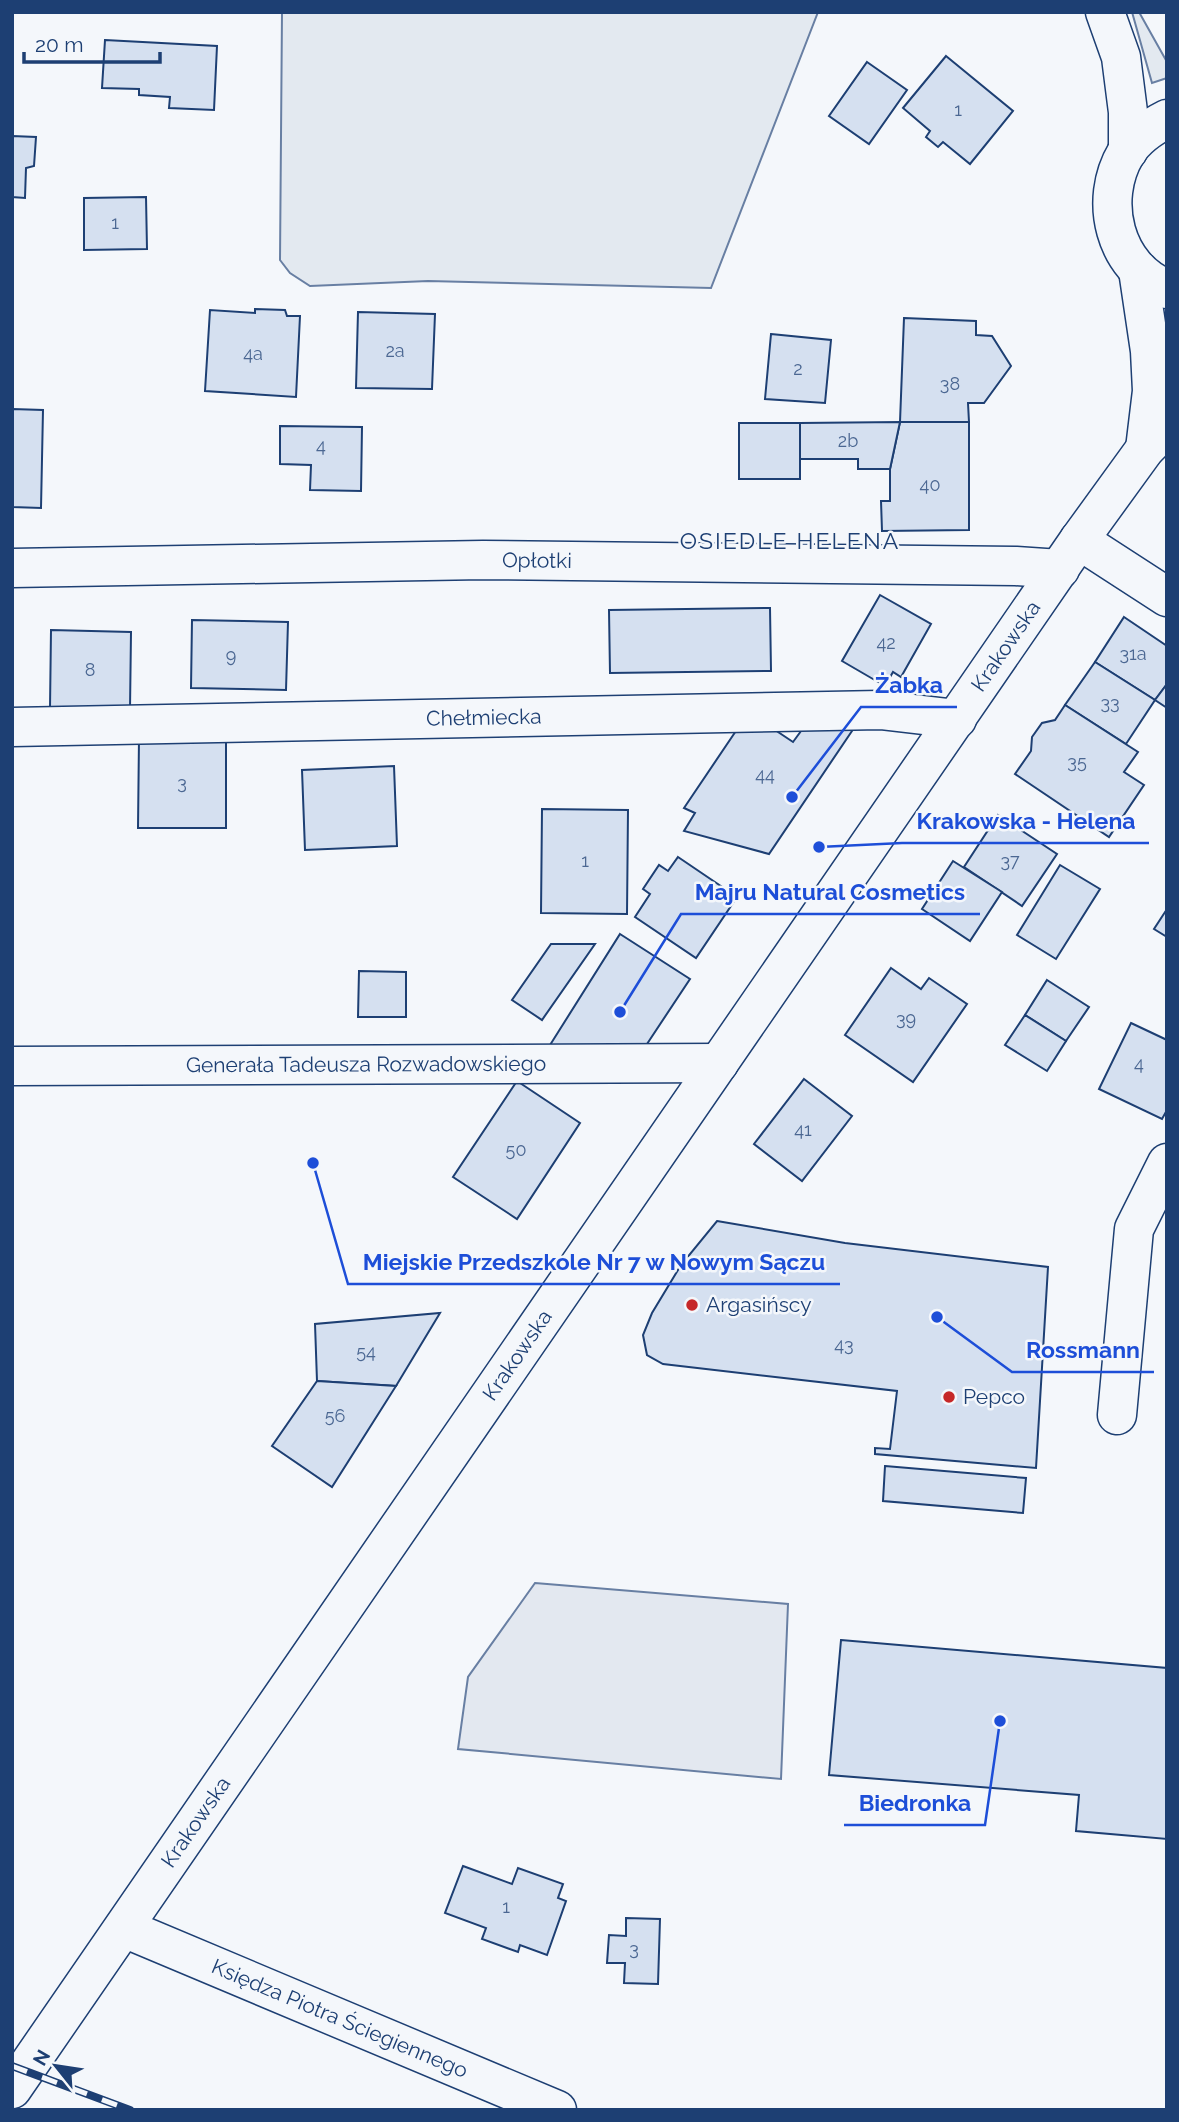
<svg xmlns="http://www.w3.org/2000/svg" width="1179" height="2122" viewBox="0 0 1179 2122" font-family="Raleway,sans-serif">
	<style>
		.green { fill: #e3e9f0; stroke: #687fa3; stroke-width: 2 }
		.parking { fill: #e3e8f0; stroke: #687fa3; stroke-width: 2 }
		.building { fill: #d5e0f0; stroke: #1d3f73; stroke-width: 2 }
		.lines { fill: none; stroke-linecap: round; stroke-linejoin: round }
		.minor-casing { stroke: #1d3f73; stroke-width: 41 }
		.secondary-casing { stroke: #1d3f73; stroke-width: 41 }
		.minor { stroke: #f4f7fb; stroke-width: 38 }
		.secondary { stroke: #f4f7fb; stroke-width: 38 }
		.rail-casing { stroke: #1d3f73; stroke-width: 8 }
		.rail { stroke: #f4f7fb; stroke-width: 5; stroke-dasharray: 16; stroke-linecap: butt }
		.poi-dot { fill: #c62828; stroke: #f4f7fb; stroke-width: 2.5 }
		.labels { text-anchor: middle; stroke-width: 5; stroke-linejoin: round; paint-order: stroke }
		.number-label { font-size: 18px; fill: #4b6792 }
		.street-label { font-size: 21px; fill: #1d3f73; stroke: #f4f7fb }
		.poi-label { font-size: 21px; fill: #1d3f73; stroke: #f4f7fb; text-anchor: start }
		.neighbourhood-label { font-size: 23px; letter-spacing: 2px; fill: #1d3f73; stroke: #f4f7fb }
		.leader { fill: none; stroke: #1d4ed8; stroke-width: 2.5 }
		.callout-dot { fill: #1d4ed8; stroke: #f4f7fb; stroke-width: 2.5 }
		.callout-label { font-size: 23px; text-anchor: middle; font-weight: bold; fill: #1d4ed8; stroke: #f4f7fb; stroke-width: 5; stroke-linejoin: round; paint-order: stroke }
	</style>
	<rect width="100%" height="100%" fill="#f4f7fb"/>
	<g class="green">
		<polygon points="282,12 818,12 711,288 428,281 310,286 290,273 280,260"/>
		<polygon points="1132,12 1139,12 1167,62 1167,78 1152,83"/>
	</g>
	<polygon class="parking" points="535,1583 788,1604 781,1779 458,1749 468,1677"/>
	<g class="building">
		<polygon points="105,40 217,46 214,110 169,108 170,97 139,95 139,89 102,88"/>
		<polygon points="946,56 1013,111 970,164 943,142 938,147 926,137 930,131 903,108"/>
		<polygon points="867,62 907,90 869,144 829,116"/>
		<polygon points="12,136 36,137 34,166 26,168 25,198 12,197"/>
		<polygon points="146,197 147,249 84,250 84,198"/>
		<polygon points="255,309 285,310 287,316 300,316 296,397 205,391 210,310 255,313"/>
		<polygon points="358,312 435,314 432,389 356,388"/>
		<polygon points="904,318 976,321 976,335 992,336 1011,366 984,403 968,403 969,422 900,422"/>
		<polygon points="771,334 831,340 825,403 765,399"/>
		<polygon points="12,409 43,410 41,508 12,507"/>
		<polygon points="900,422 969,422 969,530 882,531 881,501 890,501 890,469"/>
		<polygon points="900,422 890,469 858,469 858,459 800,459 800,423"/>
		<rect x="739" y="423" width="61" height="56"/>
		<polygon points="280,426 362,427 361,491 310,490 311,465 280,464"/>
		<polygon points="880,595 931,624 901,677 893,672 885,686 842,661"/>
		<polygon points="770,608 771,671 610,673 609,610"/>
		<polygon points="1124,617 1167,646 1167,684 1155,700 1095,662"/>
		<polygon points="192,620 288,622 286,690 191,688"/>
		<polygon points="51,630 131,632 130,709 50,708"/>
		<polygon points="1095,662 1155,700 1126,744 1065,705"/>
		<polygon points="1167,684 1167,708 1155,700"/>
		<polygon points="1065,705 1138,752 1124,772 1144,785 1109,837 1015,774 1031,751 1032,737 1042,723 1055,720"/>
		<polygon points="744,719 763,722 793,742 804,727 854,728 769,854 684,831 695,813 684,808"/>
		<polygon points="139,738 226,738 226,828 138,828"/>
		<polygon points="394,766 397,846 305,850 302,770"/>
		<polygon points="542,809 628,810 627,914 541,913"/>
		<polygon points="998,815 1057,854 1022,906 964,867"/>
		<polygon points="678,857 737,897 696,958 635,917 650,894 643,889 659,865 668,871"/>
		<polygon points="953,861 1002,892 970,941 922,909"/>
		<polygon points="1060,865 1100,889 1056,959 1017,935"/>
		<polygon points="1167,909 1167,937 1154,929"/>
		<polygon points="620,934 690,979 643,1050 550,1045"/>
		<polygon points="551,944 595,944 542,1020 512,1000"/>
		<polygon points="891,968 921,989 929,978 967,1004 913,1082 845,1035"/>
		<polygon points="359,971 406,972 406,1017 358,1017"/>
		<polygon points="1047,980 1089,1007 1066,1041 1025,1015"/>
		<polygon points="1025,1015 1066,1041 1047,1071 1005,1045"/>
		<polygon points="1131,1023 1167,1040 1167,1110 1162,1119 1099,1089"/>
		<polygon points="804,1079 852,1116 802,1181 754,1144"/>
		<polygon points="517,1081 580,1123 517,1219 453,1177"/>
		<polygon points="717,1221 845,1243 1048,1267 1036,1468 875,1454 875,1448 890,1449 897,1391 663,1364 647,1355 643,1335 652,1313 681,1265"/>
		<polygon points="440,1313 396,1386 317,1381 315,1324"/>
		<polygon points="317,1381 396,1386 332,1487 272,1446"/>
		<polygon points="885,1466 1026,1478 1023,1513 883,1501"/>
		<polygon points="841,1640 1167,1668 1167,1839 1076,1831 1079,1795 829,1775"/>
		<polygon points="463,1866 512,1884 518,1868 563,1884 558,1898 566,1901 547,1955 520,1945 518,1952 482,1939 486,1928 445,1913"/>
		<polygon points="626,1918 660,1919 658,1984 624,1983 625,1963 607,1963 609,1935 626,1936"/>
	</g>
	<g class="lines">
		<g class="minor-casing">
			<g id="minor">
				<polyline points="1079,540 1167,597"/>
				<path id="s1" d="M12,568L483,560L1016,566L1060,569"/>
				<path id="s2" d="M12,727L880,710L957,719"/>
				<path id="s3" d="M12,1066L719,1063"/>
				<polyline points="1117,1415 1134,1229 1167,1163"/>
				<path id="s4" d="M124,1928L557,2110"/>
			</g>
		</g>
		<g class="secondary-casing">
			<g id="secondary">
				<polyline points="1105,12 1121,57 1128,112 1128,151"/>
				<path d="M1167,119C1151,127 1136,137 1126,153C1098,200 1114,268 1167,289"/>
				<polyline points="1138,270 1150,351 1152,391 1145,449"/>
				<path id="s5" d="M12,2089L1079,540L1145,449L1167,427"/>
			</g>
		</g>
		<use href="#minor" class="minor"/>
		<use href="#secondary" class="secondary"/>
		<g class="rail-casing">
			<polyline id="rail" points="12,2066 130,2110"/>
		</g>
		<use href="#rail" class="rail"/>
	</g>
	<g class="poi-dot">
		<circle cx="692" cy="1305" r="7"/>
		<circle cx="949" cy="1397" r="7"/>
	</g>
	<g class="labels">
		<g class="number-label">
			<text x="958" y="116">1</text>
			<text x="115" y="229">1</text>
			<text x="395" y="357">2a</text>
			<text x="253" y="360">4a</text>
			<text x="798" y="375">2</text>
			<text x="950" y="390">38</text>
			<text x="848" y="447">2b</text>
			<text x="321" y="452">4</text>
			<text x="930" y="491">40</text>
			<text x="886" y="649">42</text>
			<text x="1133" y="660">31a</text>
			<text x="231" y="662">9</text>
			<text x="90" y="676">8</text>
			<text x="1110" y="709">33</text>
			<text x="1077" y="768">35</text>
			<text x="765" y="781">44</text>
			<text x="182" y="789">3</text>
			<text x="585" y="867">1</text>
			<text x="1010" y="867">37</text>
			<text x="906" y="1025">39</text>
			<text x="1139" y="1070">4</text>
			<text x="803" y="1136">41</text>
			<text x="516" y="1156">50</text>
			<text x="844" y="1351">43</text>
			<text x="366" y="1358">54</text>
			<text x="335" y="1422">56</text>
			<text x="506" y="1913">1</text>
			<text x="634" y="1955">3</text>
		</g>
		<g class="street-label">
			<text dy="7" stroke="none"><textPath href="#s1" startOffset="525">Opłotki</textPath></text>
			<text dy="7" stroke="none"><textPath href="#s5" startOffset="1752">Krakowska</textPath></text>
			<text dy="7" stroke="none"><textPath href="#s2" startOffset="472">Chełmiecka</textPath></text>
			<text dy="7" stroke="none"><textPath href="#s3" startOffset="354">Generała Tadeusza Rozwadowskiego</textPath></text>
			<text dy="7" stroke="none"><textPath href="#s5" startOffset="891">Krakowska</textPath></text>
			<text dy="7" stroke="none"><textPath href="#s5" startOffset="324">Krakowska</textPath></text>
			<text dy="7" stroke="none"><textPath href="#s4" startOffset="234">Księdza Piotra Ściegiennego</textPath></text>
		</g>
		<g class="poi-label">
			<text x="706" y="1312">Argasińscy</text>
			<text x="963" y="1404">Pepco</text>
		</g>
		<g class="neighbourhood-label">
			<text x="790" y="549">OSIEDLE HELENA</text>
		</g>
	</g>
	<path class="leader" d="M792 797L861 707H957M819 847L902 843H1149M620 1012L681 914H980M313 1163L348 1284H840M937 1317L1012 1372H1154M1000 1721L985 1825H844"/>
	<g class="callout-dot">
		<circle cx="792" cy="797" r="7"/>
		<circle cx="819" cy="847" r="7"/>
		<circle cx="620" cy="1012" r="7"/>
		<circle cx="313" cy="1163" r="7"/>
		<circle cx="937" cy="1317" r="7"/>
		<circle cx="1000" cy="1721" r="7"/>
	</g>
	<g class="callout-label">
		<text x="909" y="693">Żabka</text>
		<text x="1026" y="829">Krakowska - Helena</text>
		<text x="830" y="900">Majru Natural Cosmetics</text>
		<text x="594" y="1270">Miejskie Przedszkole Nr 7 w Nowym Sączu</text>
		<text x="1083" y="1358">Rossmann</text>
		<text x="915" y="1811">Biedronka</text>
	</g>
	<rect width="1179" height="2122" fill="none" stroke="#1d3f73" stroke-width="28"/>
	<g transform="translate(56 2066) rotate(300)" stroke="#f4f7fb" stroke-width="5" paint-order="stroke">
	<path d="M0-5L12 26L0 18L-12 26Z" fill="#1d3f73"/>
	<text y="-10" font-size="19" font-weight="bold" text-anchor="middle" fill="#1d3f73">N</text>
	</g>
	<path d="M24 52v10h136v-10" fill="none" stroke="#1d3f73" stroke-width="3.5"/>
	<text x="35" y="52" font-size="21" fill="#1d3f73" stroke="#f4f7fb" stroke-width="5" paint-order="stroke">20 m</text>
</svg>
